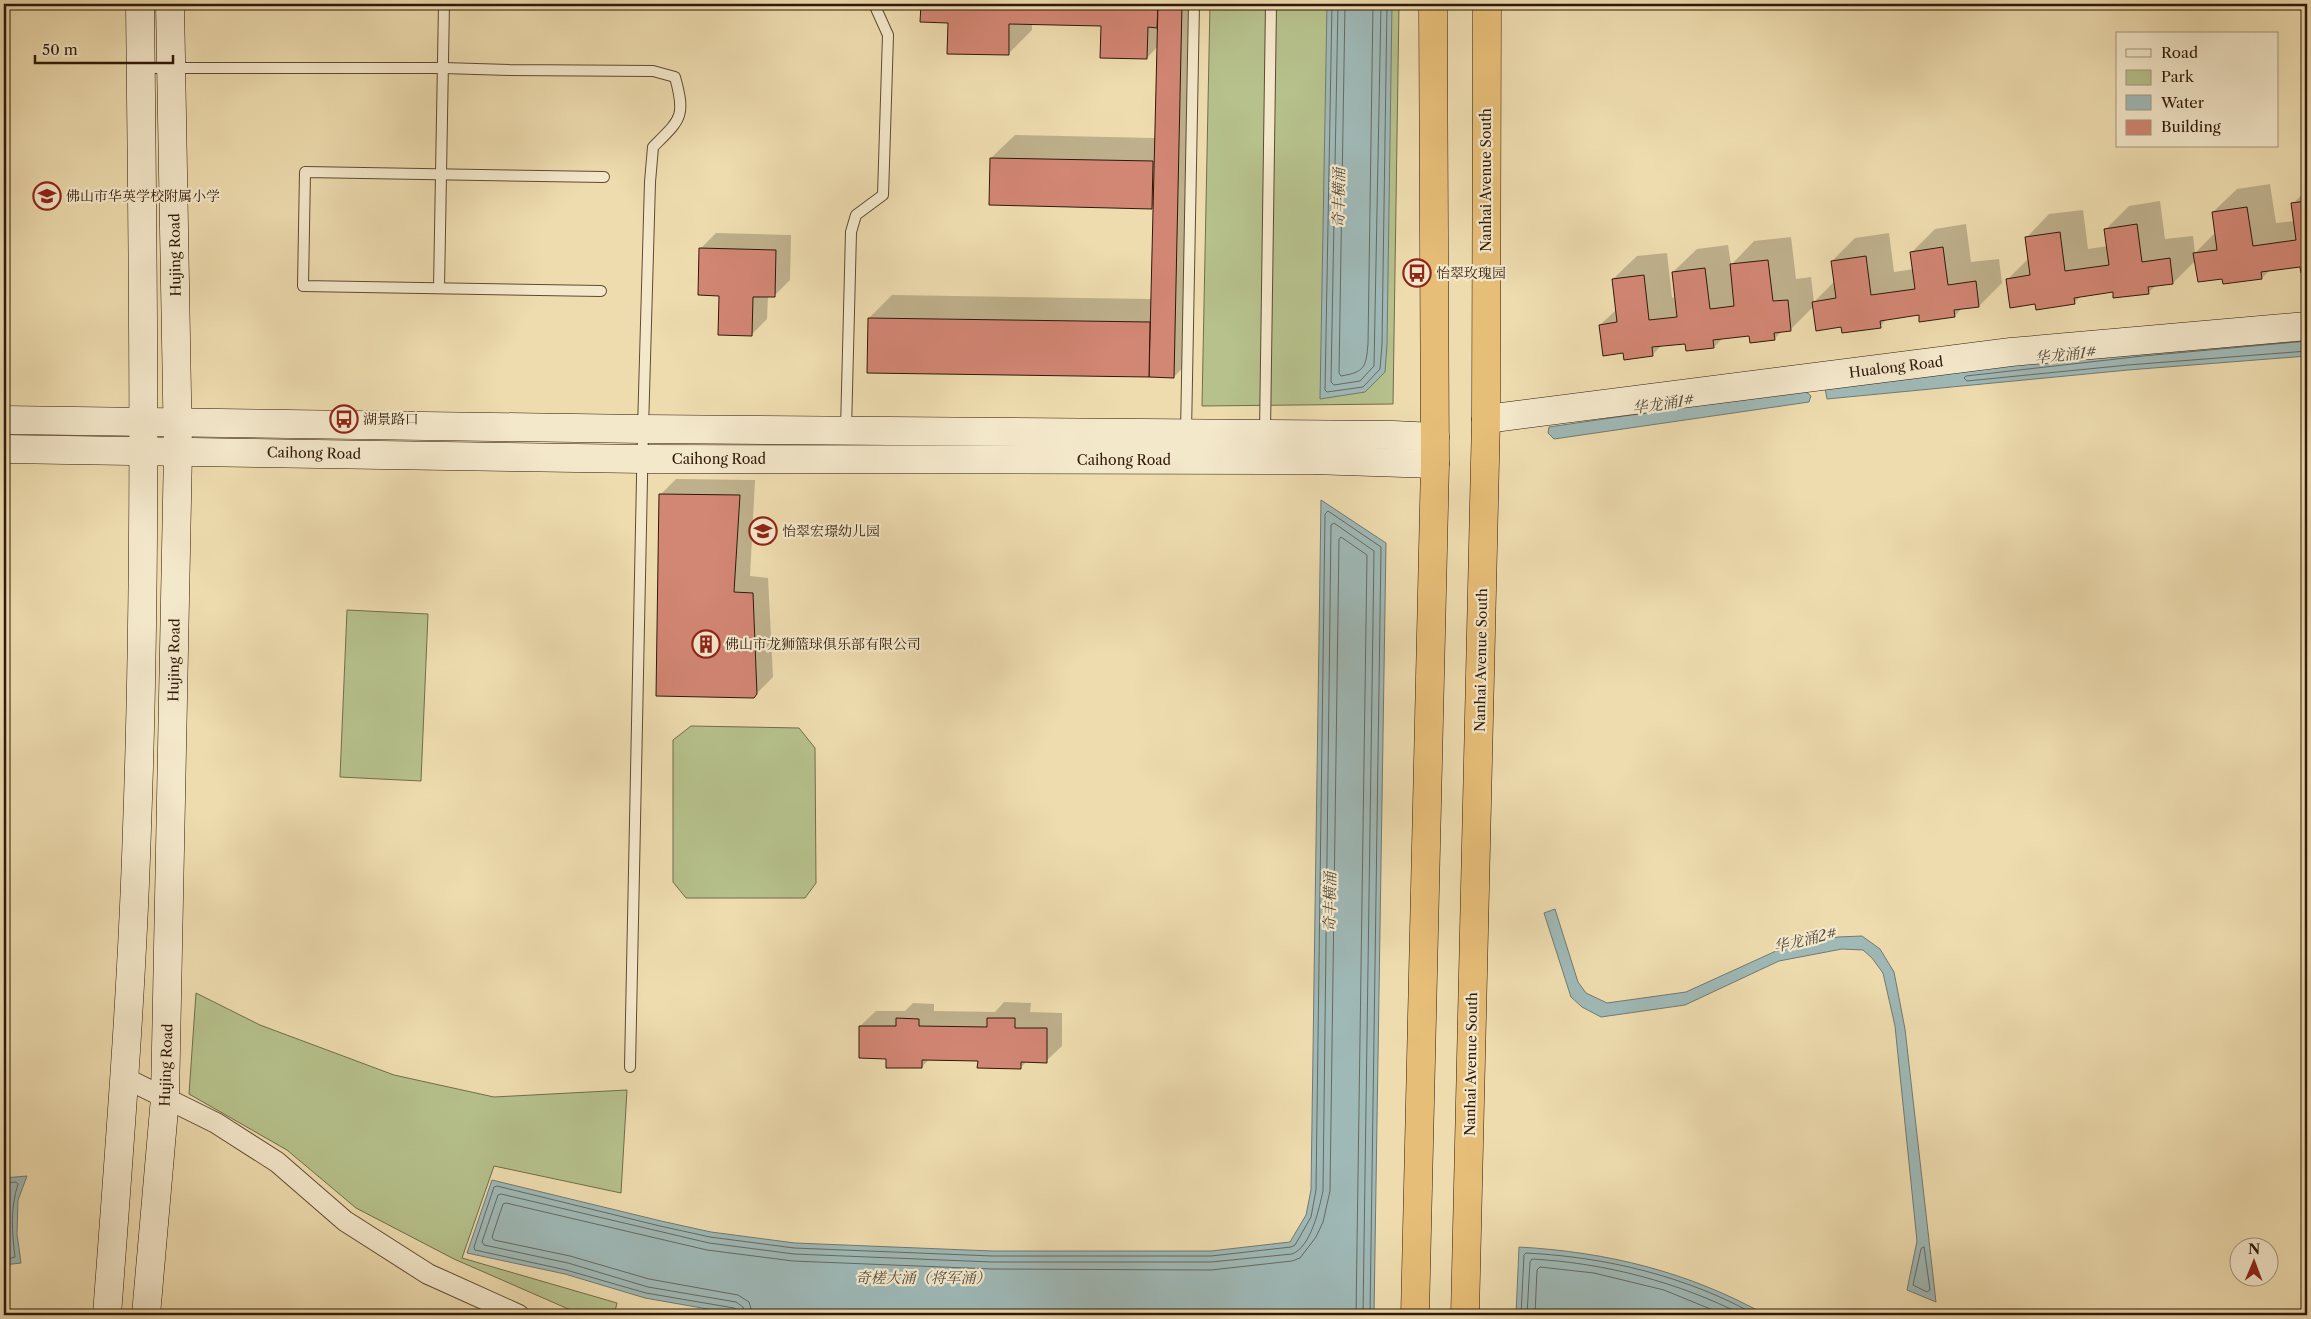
<svg xmlns="http://www.w3.org/2000/svg" width="2311" height="1319" viewBox="0 0 2311 1319" font-family="'Libre Caslon Text','Noto Serif SC',serif">
	<style>
		.green { fill: #b6c18c; stroke: #726d4a }
		.water { fill: #9fb9b7; stroke: #727971 }
		.shadow { fill: #0003 }
		.lines { fill: none; stroke-linecap: round; stroke-linejoin: round }
		.shore { stroke: #676960; stroke-width: 1 }
		.building { fill: #d28674; stroke: #2f1908 }
		.lane-casing { stroke: #5f4a32; stroke-width: 12 }
		.street-casing { stroke: #5f4a32; stroke-width: 22 }
		.secondary-casing { stroke: #2f1908; stroke-width: 29 }
		.highway-casing { stroke: #2f1908; stroke-width: 29 }
		.lane { stroke: #f4e8cb; stroke-width: 10 }
		.street { stroke: #f4e8cb; stroke-width: 20 }
		.secondary { stroke: #f4e8cb; stroke-width: 28 }
		.highway { stroke: #e7be78; stroke-width: 28 }
		.labels { text-anchor: middle; stroke-width: 4.5; stroke-linejoin: round; paint-order: stroke }
		.street-label { font-size: 14px; fill: #2f1908; stroke: #f4e8cb }
		.poi-label { font-size: 14px; fill: #2f1908; stroke: #f4e8cb; text-anchor: start }
		.water-label { font-size: 15px; font-style: italic; fill: #51493d; stroke: #f4e8cb }
	</style>
	<rect width="100%" height="100%" fill="#eedcaf"/>
	<filter id="stains"><feTurbulence type="fractalNoise" baseFrequency=".004" numOctaves="4"/><feColorMatrix values="0 0 0 0 .2 0 0 0 0 .09 0 0 0 0 .02 0 0 0 .5 -.17"/></filter>
	<radialGradient id="worn" r=".72"><stop offset=".6" stop-color="#630" stop-opacity="0"/><stop offset="1" stop-color="#630" stop-opacity=".3"/></radialGradient>
	<g class="green">
		<polygon points="1210,4 1399,4 1393,404 1202,406"/>
		<polygon points="347,610 428,614 421,781 340,777"/>
		<polygon points="691,726 799,728 815,748 816,883 805,898 686,898 673,882 673,740"/>
		<polygon points="196,993 260,1025 394,1075 494,1097 627,1090 621,1193 494,1166 462,1258 617,1303 614,1315 582,1315 454,1259 356,1208 287,1150 189,1094"/>
	</g>
	<g class="water">
		<polygon points="1327,4 1392,4 1387,345 1385,372 1365,392 1320,399"/>
		<polygon points="2307,336 2307,356 2128,370 1827,399 1825,388 1994,367"/>
		<polygon points="1804,390 1811,396 1809,402 1554,439 1548,433 1549,427"/>
		<polygon points="1321,500 1386,543 1374,1315 755,1315 719,1311 645,1298 565,1274 467,1253 492,1180 661,1221 711,1232 795,1243 992,1251 1211,1251 1290,1242 1306,1215 1311,1190"/>
		<polygon points="1555,909 1578,982 1586,993 1607,1003 1686,992 1776,951 1838,937 1862,936 1880,949 1894,972 1905,1029 1936,1302 1907,1290 1917,1241 1895,1026 1883,973 1872,958 1863,950 1842,949 1779,961 1685,1005 1601,1017 1582,1007 1571,997 1544,913"/>
		<polygon points="27,1176 18,1200 17,1234 21,1263 4,1265 4,1178"/>
		<path d="M1519,1247C1608,1252 1689,1272 1766,1315H1516Z"/>
	</g>
	<g class="shadow">
		<polygon points="922,4 1197,4 1189,361 1174,377 1149,376 869,318 892,295 1152,299 1154,205 1151,207 991,158 1015,135 1155,138 1157,47 1147,58 1103,25 1032,23 1032,30 1008,54 949,22 922,21"/>
		<polygon points="2270,184 2276,223 2295,221 2293,204 2307,189 2307,271 2302,272 2301,265 2270,270 2262,278 2223,277 2196,260 2173,283 2156,285 2149,292 2114,291 2082,295 2074,303 2036,303 2008,279 2029,258 2026,238 2049,214 2083,210 2088,249 2108,246 2106,229 2129,206 2160,201 2165,239 2193,236 2195,253 2216,232 2213,212 2237,189"/>
		<polygon points="1966,224 1971,262 1999,259 2002,283 1979,306 1962,308 1955,316 1920,314 1888,318 1880,326 1842,326 1814,306 1791,329 1783,330 1774,339 1750,334 1723,338 1714,347 1686,342 1662,345 1652,355 1624,352 1600,325 1617,309 1613,279 1637,256 1667,253 1672,298 1676,297 1673,272 1697,249 1728,245 1731,265 1754,241 1791,237 1796,279 1811,277 1814,302 1835,281 1832,261 1855,238 1889,233 1894,272 1914,269 1912,252 1935,229"/>
		<polygon points="716,233 791,235 790,280 774,296 768,296 767,319 751,335 721,295 700,249"/>
		<polygon points="676,479 755,480 750,576 768,578 773,677 754,696 661,494"/>
		<polygon points="1004,1002 1031,1003 1030,1012 1062,1013 1062,1046 1046,1061 1027,1061 1020,1068 979,1060 929,1059 922,1067 887,1058 860,1026 876,1011 905,1011 913,1003 934,1004 934,1011 995,1012"/>
	</g>
	<g class="lines">
		<g class="shore">
			<polyline points="1332,4 1325,390 1327,392 1363,387 1380,369 1382,344 1387,4"/>
			<polyline points="1338,4 1331,382 1334,385 1360,381 1374,366 1381,4"/>
			<path d="M1345,4L1339,373L1341,376C1365,372 1366,367 1368,344L1373,4"/>
			<polyline points="2307,341 2143,356 1966,376 1964,378 1967,381 2128,365 2307,351"/>
			<path d="M4,1183L16,1182L18,1184C10,1209 12,1232 15,1257L4,1260"/>
			<polyline points="4,1189 9,1191 5,1233 8,1251 4,1253"/>
			<polygon points="1924,1247 1930,1290 1927,1292 1913,1285 1921,1249"/>
			<polyline points="739,1315 738,1311 734,1308 646,1293 566,1270 475,1250 474,1247 494,1187 497,1186 660,1226 710,1237 794,1248 992,1256 1211,1256 1291,1247 1295,1245 1311,1217 1316,1190 1325,514 1328,511 1381,547 1370,1315"/>
			<path d="M745,1315L743,1307L736,1302L648,1287L568,1263L484,1245L482,1242L498,1195L501,1194L709,1243L794,1254L992,1262H1211L1292,1254C1311,1247 1319,1209 1323,1191L1331,525L1334,523L1374,551L1363,1315"/>
			<polyline points="753,1315 749,1302 738,1295 649,1279 570,1256 494,1240 492,1237 503,1204 506,1203 707,1250 793,1261 992,1269 1211,1270 1292,1261 1300,1258 1316,1237 1323,1222 1330,1191 1339,539 1341,537 1367,555 1356,1315"/>
			<path d="M1521,1315L1524,1255L1526,1253C1606,1257 1686,1276 1756,1315"/>
			<path d="M1527,1315L1530,1262L1532,1259C1605,1263 1678,1282 1743,1315"/>
			<polyline points="1535,1315 1537,1270 1540,1267 1594,1273 1664,1290 1725,1315"/>
		</g>
	</g>
	<g class="building">
		<polygon points="921,4 1158,4 1157,28 1148,27 1147,59 1100,58 1101,26 1009,24 1009,55 947,54 948,23 920,22"/>
		<polygon points="1158,4 1182,4 1174,378 1149,377"/>
		<polygon points="990,158 1153,161 1152,209 989,205"/>
		<polygon points="2307,201 2307,272 2301,273 2300,267 2261,272 2262,279 2223,284 2222,279 2198,282 2193,253 2217,250 2212,212 2247,207 2253,246 2296,240 2291,203"/>
		<polygon points="2137,224 2142,262 2170,258 2173,284 2148,287 2149,294 2113,298 2113,292 2074,298 2075,304 2036,310 2035,304 2010,308 2006,279 2030,275 2025,237 2060,232 2065,271 2109,265 2104,229"/>
		<polygon points="1943,247 1948,285 1976,281 1979,307 1954,310 1955,317 1919,322 1919,315 1880,321 1881,328 1842,333 1841,327 1816,331 1812,302 1836,298 1831,261 1866,256 1871,295 1915,289 1910,252"/>
		<polygon points="699,248 776,250 775,297 753,297 752,336 718,335 719,296 698,295"/>
		<polygon points="1768,260 1773,301 1788,300 1791,331 1774,333 1775,340 1750,343 1749,336 1713,340 1714,348 1686,351 1685,344 1652,347 1653,356 1624,360 1623,353 1603,356 1599,325 1617,322 1612,279 1644,275 1649,320 1677,317 1672,272 1705,268 1710,309 1734,306 1730,264"/>
		<polygon points="868,318 1150,322 1149,377 867,373"/>
		<polygon points="659,494 740,495 734,592 753,593 757,694 754,698 656,696"/>
		<polygon points="896,1018 919,1019 919,1026 987,1027 987,1018 1015,1018 1015,1028 1047,1028 1047,1063 1021,1062 1021,1069 977,1068 978,1061 922,1060 922,1068 886,1068 886,1059 859,1058 859,1026 896,1026"/>
	</g>
	<g class="lines">
		<g class="lane-casing">
			<g id="lane">
				<path d="M142,68H443L509,70L653,71L675,77C686,117 681,119 653,147L650,182L643,429L630,1067"/>
				<polyline points="439,288 444,4"/>
				<polyline points="601,291 303,286 305,172 604,177"/>
				<polyline points="846,430 851,232 856,215 883,195 888,35 874,4"/>
				<polyline points="1186,433 1194,4"/>
				<polyline points="1265,433 1271,4"/>
			</g>
		</g>
		<g class="street-casing">
			<polyline id="street" points="125,1078 216,1123 277,1162 345,1221 428,1274 519,1315"/>
		</g>
		<g class="secondary-casing">
			<g id="secondary">
				<polyline points="1486,419 2011,352 2307,326"/>
				<polyline points="4,420 643,429 1393,435 1435,437"/>
				<polyline points="4,449 643,459 1312,460 1435,464"/>
				<path d="M107,1315C119,1153 132,991 137,828C147,553 143,279 140,4"/>
				<polyline points="146,1315 165,1098 178,451 170,4"/>
			</g>
		</g>
		<g class="highway-casing">
			<g id="highway">
				<polyline points="1415,1315 1435,464 1433,4"/>
				<polyline points="1465,1315 1486,419 1487,4"/>
			</g>
		</g>
		<use href="#lane" class="lane"/>
		<use href="#street" class="street"/>
		<use href="#secondary" class="secondary"/>
		<use href="#highway" class="highway"/>
	</g>
	<defs>
		<g id="school-ring" transform="scale(1.4375)"><circle r="9.5" fill="#f4e8cb" stroke="#8f2418" stroke-width="1.5"/><path d="M0-5L7-2L0 1L-7-2ZM-4 1L0 2.5L4 1V4Q0 6-4 4Z" fill="#8f2418"/></g>
		<g id="bus-ring" transform="scale(1.4375)"><circle r="9.5" fill="#f4e8cb" stroke="#8f2418" stroke-width="1.5"/><path d="M-5-6H5V4H4V6H2V4H-2V6H-4V4H-5ZM-3.5-4V0h7V-4ZM-3.5 1.2v1.5H-2V1.2ZM2 1.2v1.5H3.5V1.2Z" fill="#8f2418"/></g>
		<g id="building-ring" transform="scale(1.4375)"><circle r="9.5" fill="#f4e8cb" stroke="#8f2418" stroke-width="1.5"/><path d="M-4-6H4V6H1V3H-1V6H-4ZM-2.5-4.3h1.7v1.8h-1.7ZM.8-4.3h1.7v1.8H.8ZM-2.5-1h1.7V.8h-1.7ZM.8-1h1.7V.8H.8Z" fill="#8f2418"/></g>
	</defs>
	<g fill-rule="evenodd">
		<use href="#school-ring" x="47" y="196"/>
		<use href="#bus-ring" x="1417" y="273"/>
		<use href="#bus-ring" x="344" y="419"/>
		<use href="#school-ring" x="763" y="531"/>
		<use href="#building-ring" x="706" y="644"/>
	</g>
	<g class="labels">
		<g class="street-label">
			<text transform="translate(1486 180) rotate(-90)" y="5">Nanhai Avenue South</text>
			<text transform="translate(175 255) rotate(-91)" y="5">Hujing Road</text>
			<text transform="translate(1896 367) rotate(-7)" y="5">Hualong Road</text>
			<text transform="translate(314 453) rotate(1)" y="5">Caihong Road</text>
			<text x="719" y="464">Caihong Road</text>
			<text x="1124" y="465">Caihong Road</text>
			<text transform="translate(174 660) rotate(-89)" y="5">Hujing Road</text>
			<text transform="translate(1481 660) rotate(-89)" y="5">Nanhai Avenue South</text>
			<text transform="translate(1471 1064) rotate(-89)" y="5">Nanhai Avenue South</text>
			<text transform="translate(166 1065) rotate(-88)" y="5">Hujing Road</text>
		</g>
		<g class="poi-label">
			<text x="66" y="201">佛山市华英学校附属小学</text>
			<text x="1436" y="278">怡翠玫瑰园</text>
			<text x="363" y="424">湖景路口</text>
			<text x="782" y="536">怡翠宏璟幼儿园</text>
			<text x="725" y="649">佛山市龙狮篮球俱乐部有限公司</text>
		</g>
		<g class="water-label">
			<text transform="translate(1339 198) rotate(-89)" y="5">奇丰横涌</text>
			<text transform="translate(2065 355) rotate(-6)" y="5">华龙涌1#</text>
			<text transform="translate(1663 404) rotate(-8)" y="5">华龙涌1#</text>
			<text transform="translate(1330 902) rotate(-89)" y="5">奇丰横涌</text>
			<text transform="translate(1805 940) rotate(-13)" y="5">华龙涌2#</text>
			<text x="923" y="1283">奇槎大涌（将军涌）</text>
		</g>
	</g>
	<rect width="2311" height="1319" fill="none" stroke="#eedcaf" stroke-width="20"/>
	<rect x="5" y="5" width="2301" height="1309" fill="none" stroke="#2f1908" stroke-width="2.5"/>
	<rect x="10" y="10" width="2291" height="1299" fill="none" stroke="#2f1908"/>
	<rect x="2116" y="32" width="162" height="115" fill="#f4e8cb" stroke="#a5957d"/>
	<rect x="2126" y="49" width="25" height="8" fill="#f4e8cb" stroke="#a5957d"/>
	<text x="2161" y="58" font-size="15" fill="#2f1908">Road</text>
	<rect x="2126" y="70" width="25" height="15" fill="#b6c18c" stroke="#a5957d"/>
	<text x="2161" y="82" font-size="15" fill="#2f1908">Park</text>
	<rect x="2126" y="95" width="25" height="15" fill="#9fb9b7" stroke="#a5957d"/>
	<text x="2161" y="108" font-size="15" fill="#2f1908">Water</text>
	<rect x="2126" y="120" width="25" height="15" fill="#d28674" stroke="#a5957d"/>
	<text x="2161" y="132" font-size="15" fill="#2f1908">Building</text>
	<g transform="translate(2254 1262) rotate(1)"><circle r="24" fill="#f4e8cb" stroke="#a5957d"/>
	<path d="M0-4L9 19L0 12L-9 19Z" fill="#8f2418"/>
	<text y="-8" font-size="14" font-weight="bold" text-anchor="middle" fill="#2f1908">N</text>
	</g>
	<path d="M35 55v8h138v-8" fill="none" stroke="#2f1908" stroke-width="2.5"/>
	<text x="42" y="55" font-size="15" fill="#2f1908" stroke="#f4e8cb" stroke-width="4" paint-order="stroke">50 m</text>
	<rect width="100%" height="100%" filter="url(#stains)"/>
	<rect width="100%" height="100%" fill="url(#worn)"/>
</svg>
